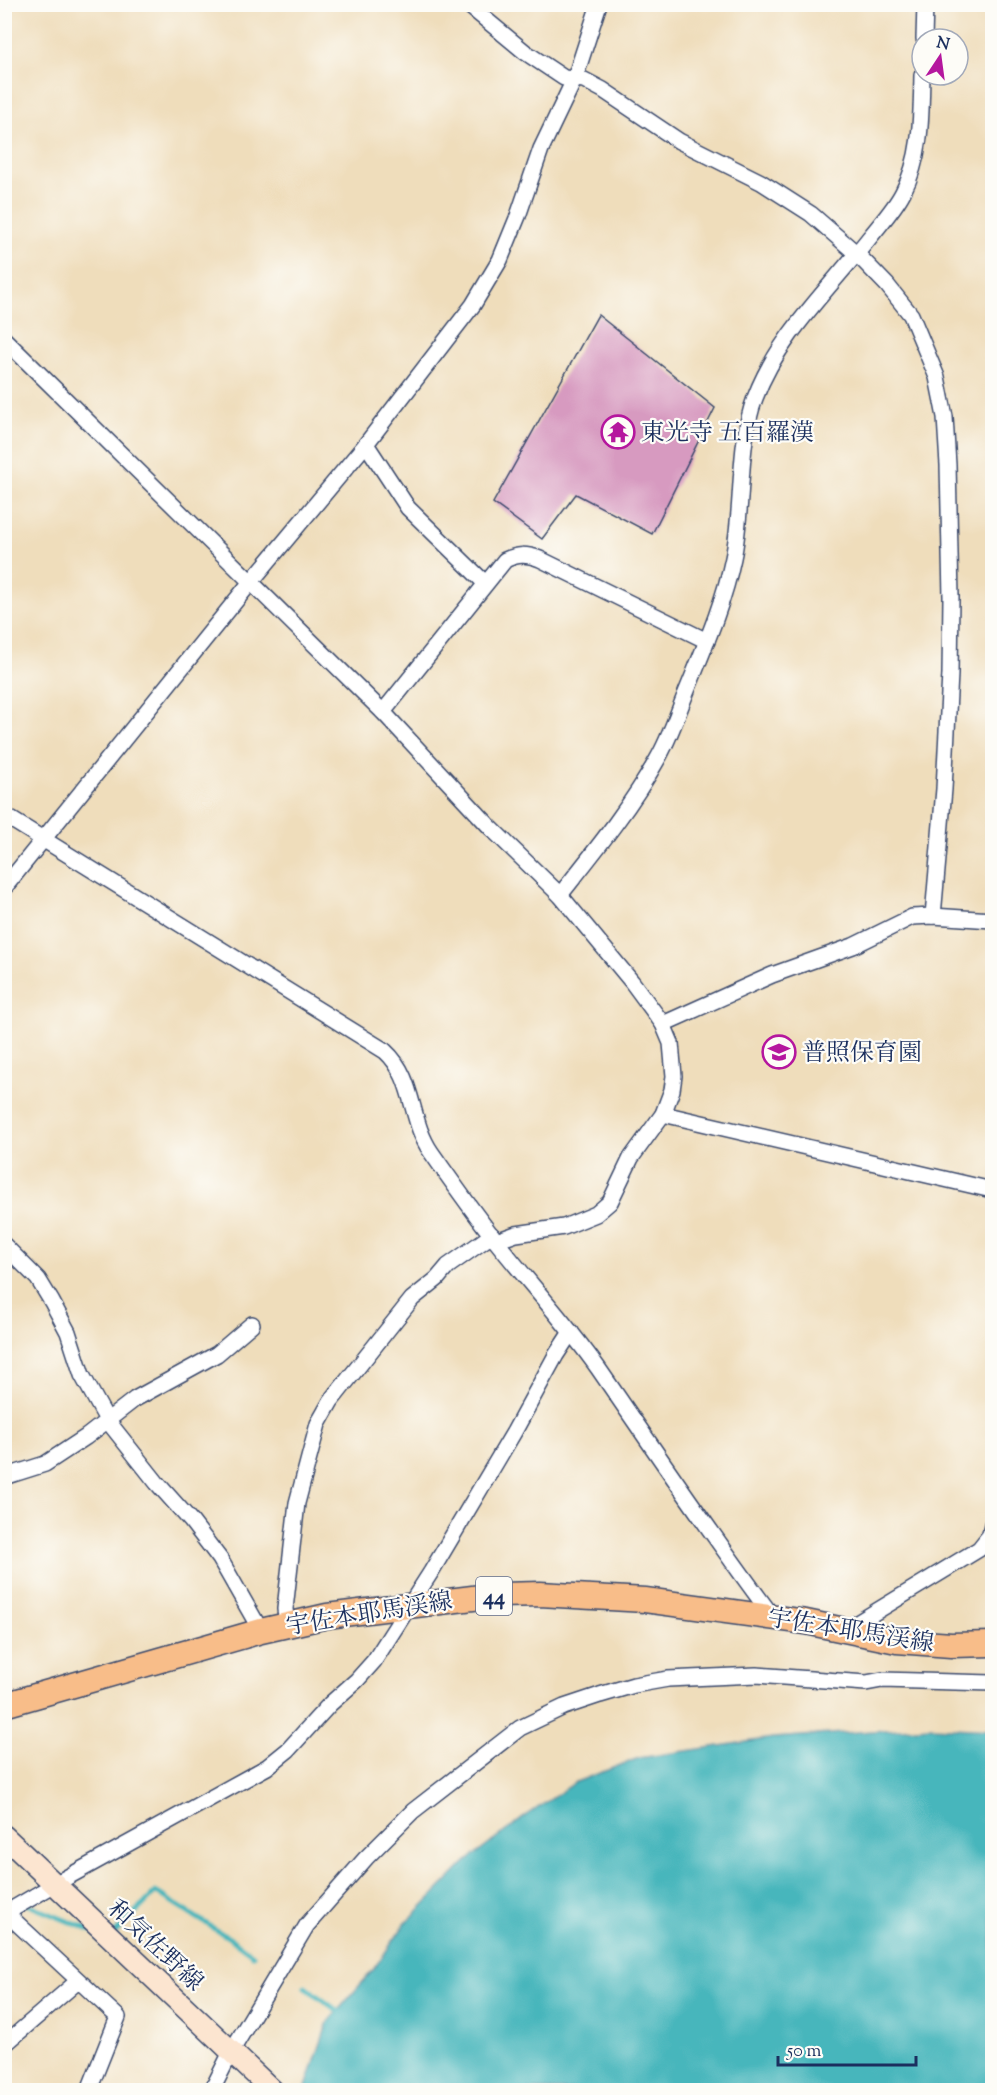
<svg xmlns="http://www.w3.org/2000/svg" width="997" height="2095" viewBox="0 0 997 2095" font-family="'Sorts Mill Goudy','Noto Serif JP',serif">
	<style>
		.water { fill: #46b6bc; stroke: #30728d; stroke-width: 1.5 }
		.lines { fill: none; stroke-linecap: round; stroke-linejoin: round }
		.stream { stroke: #46b6bc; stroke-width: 5 }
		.building { fill: #d79ac0 }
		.minor-casing { stroke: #3b496c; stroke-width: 18 }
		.secondary-casing { stroke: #3b496c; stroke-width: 24 }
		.primary-casing { stroke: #3b496c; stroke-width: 27 }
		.minor { stroke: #fff; stroke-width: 15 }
		.secondary { stroke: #fce5d0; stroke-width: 21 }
		.primary { stroke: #f8bd89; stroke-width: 24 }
		.labels { text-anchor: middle; stroke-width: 4.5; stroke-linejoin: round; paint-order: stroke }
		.shield { fill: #fdfcf7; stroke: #5f6c8c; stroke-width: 1.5 }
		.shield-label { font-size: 22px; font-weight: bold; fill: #1b2f5e }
		.poi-label { font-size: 24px; fill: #1b2f5e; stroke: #fdfcf7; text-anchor: start }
		.street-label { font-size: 24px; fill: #1b2f5e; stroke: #fdfcf7 }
	</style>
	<rect width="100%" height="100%" fill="#fdfcf7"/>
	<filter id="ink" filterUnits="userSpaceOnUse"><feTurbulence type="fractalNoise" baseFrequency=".0167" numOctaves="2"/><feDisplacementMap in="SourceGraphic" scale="12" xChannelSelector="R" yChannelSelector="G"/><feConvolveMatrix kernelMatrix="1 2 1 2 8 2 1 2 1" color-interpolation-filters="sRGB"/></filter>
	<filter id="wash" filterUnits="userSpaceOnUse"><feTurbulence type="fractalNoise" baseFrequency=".008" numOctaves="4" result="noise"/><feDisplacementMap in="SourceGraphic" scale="24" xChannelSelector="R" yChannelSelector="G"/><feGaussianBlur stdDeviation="1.35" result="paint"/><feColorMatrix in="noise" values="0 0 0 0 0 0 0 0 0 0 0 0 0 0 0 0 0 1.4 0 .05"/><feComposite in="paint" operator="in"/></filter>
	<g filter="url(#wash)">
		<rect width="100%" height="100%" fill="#efddbb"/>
		<polygon class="water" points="930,1727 992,1730 992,2090 305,2090 328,2022 373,1970 405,1924 466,1862 523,1818 576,1782 639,1758 773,1738"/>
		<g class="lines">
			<g class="stream">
				<polyline points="4,1904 17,1900"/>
				<polyline points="26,1904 92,1931"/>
				<polyline points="113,1935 156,1892 234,1941 253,1955"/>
				<polyline points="305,1987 342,2014"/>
			</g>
		</g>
		<g id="blocks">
			<polygon class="building" points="598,315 715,408 652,534 576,494 542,539 493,503"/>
		</g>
	</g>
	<g filter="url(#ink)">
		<use href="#blocks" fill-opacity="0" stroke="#3b496c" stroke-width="1.5"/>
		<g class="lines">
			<g class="minor-casing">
				<g id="minor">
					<polyline points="467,4 525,52 564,78 584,80 603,90 679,141 761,182 811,214 857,254 887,285 911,315 937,377 945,417 948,465 951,597 950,674 944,789 933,916"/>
					<polyline points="924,39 925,4"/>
					<polyline points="4,339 383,712 491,828 560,895 632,982 663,1024 671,1043 674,1076 672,1090 663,1114 631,1158 610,1202 596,1214 564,1227 516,1234 496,1241"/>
					<polyline points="366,444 408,508 485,583"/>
					<path d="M383,712L505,560C518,554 526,554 540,559L707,641"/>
					<path d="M4,815L385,1051C415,1078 409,1120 431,1152C452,1182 473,1212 496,1241C529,1283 567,1324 598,1368C656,1452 712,1536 773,1617"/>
					<polyline points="4,888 250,583 366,444 473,305 500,260 518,216 541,149 575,78 599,4"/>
					<path d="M560,895C594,852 630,808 657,760C670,738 678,712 688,688C705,646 724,602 733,558C744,507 737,446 755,398C778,336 830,288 870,237C881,223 895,208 903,192C922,156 921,115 922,75"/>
					<polyline points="663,1024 772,975 853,946 912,917 933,916 992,920"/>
					<polyline points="663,1114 992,1190"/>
					<polyline points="4,1245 38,1279 52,1302 68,1332 82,1375 107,1420 157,1483 191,1521 220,1559 261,1631"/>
					<polyline points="4,1477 45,1464 86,1437 135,1399 217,1354 252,1324"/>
					<polyline points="287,1626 285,1609 297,1503 318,1424 331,1401 412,1299 437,1279 448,1266 492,1235"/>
					<polyline points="844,1631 979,1549 990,1535 992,1524"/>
					<polyline points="6,1913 118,2017 89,2090"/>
					<polyline points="4,1914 55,1884 267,1767 288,1750 330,1704 357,1680 374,1661 431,1572 514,1432 556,1355 571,1332"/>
					<polyline points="4,2045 78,1981"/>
					<polyline points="212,2090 231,2052 307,1925 366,1858 413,1811 520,1728 564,1707 600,1695 634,1685 668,1679 756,1675 866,1683 882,1680 992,1683"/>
				</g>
			</g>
			<g class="secondary-casing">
				<polyline id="secondary" points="4,1836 272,2090"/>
			</g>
			<g class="primary-casing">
				<polyline id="primary" points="4,1705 261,1631 327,1616 497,1595 540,1594 645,1600 806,1622 897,1641 951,1645 992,1644"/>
			</g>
			<use href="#minor" class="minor"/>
			<use href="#secondary" class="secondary"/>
			<use href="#primary" class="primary"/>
		</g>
	</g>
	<defs>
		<g id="temple-ring" transform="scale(1.725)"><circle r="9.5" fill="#fdfcf7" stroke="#b5179e" stroke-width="1.5"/><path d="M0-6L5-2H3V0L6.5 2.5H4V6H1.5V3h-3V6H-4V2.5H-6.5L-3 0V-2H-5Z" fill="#b5179e"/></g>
		<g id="school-ring" transform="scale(1.725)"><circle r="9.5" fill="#fdfcf7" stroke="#b5179e" stroke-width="1.5"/><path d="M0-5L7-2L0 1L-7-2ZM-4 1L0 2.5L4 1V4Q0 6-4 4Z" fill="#b5179e"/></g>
	</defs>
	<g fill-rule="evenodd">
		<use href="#temple-ring" x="618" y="432"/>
		<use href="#school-ring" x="779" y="1052"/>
	</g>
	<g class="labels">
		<rect class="shield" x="476" y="1577" width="36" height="38" rx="4.5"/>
		<g class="shield-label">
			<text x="494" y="1604">44</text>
		</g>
		<g class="poi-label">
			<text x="641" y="440">東光寺 五百羅漢</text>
			<text x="802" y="1060">普照保育園</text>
		</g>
		<g class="street-label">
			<text transform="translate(369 1613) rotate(-9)" y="8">宇佐本耶馬渓線</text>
			<text transform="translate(851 1630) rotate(9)" y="8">宇佐本耶馬渓線</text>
			<text transform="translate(156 1945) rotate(43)" y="8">和気佐野線</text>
		</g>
	</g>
	<rect width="997" height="2095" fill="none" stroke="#fdfcf7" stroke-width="24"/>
	<g transform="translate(940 57) rotate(13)"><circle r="28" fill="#fdfcf7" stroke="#a3aaba" stroke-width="1.5"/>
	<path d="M0-4.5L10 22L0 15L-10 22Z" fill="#b5179e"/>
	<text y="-9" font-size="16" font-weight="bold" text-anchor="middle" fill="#1b2f5e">N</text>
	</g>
	<path d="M778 2056v9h138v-9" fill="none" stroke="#1b2f5e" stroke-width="3"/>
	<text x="787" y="2056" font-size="18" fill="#1b2f5e" stroke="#fdfcf7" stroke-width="4.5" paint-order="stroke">50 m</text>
</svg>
